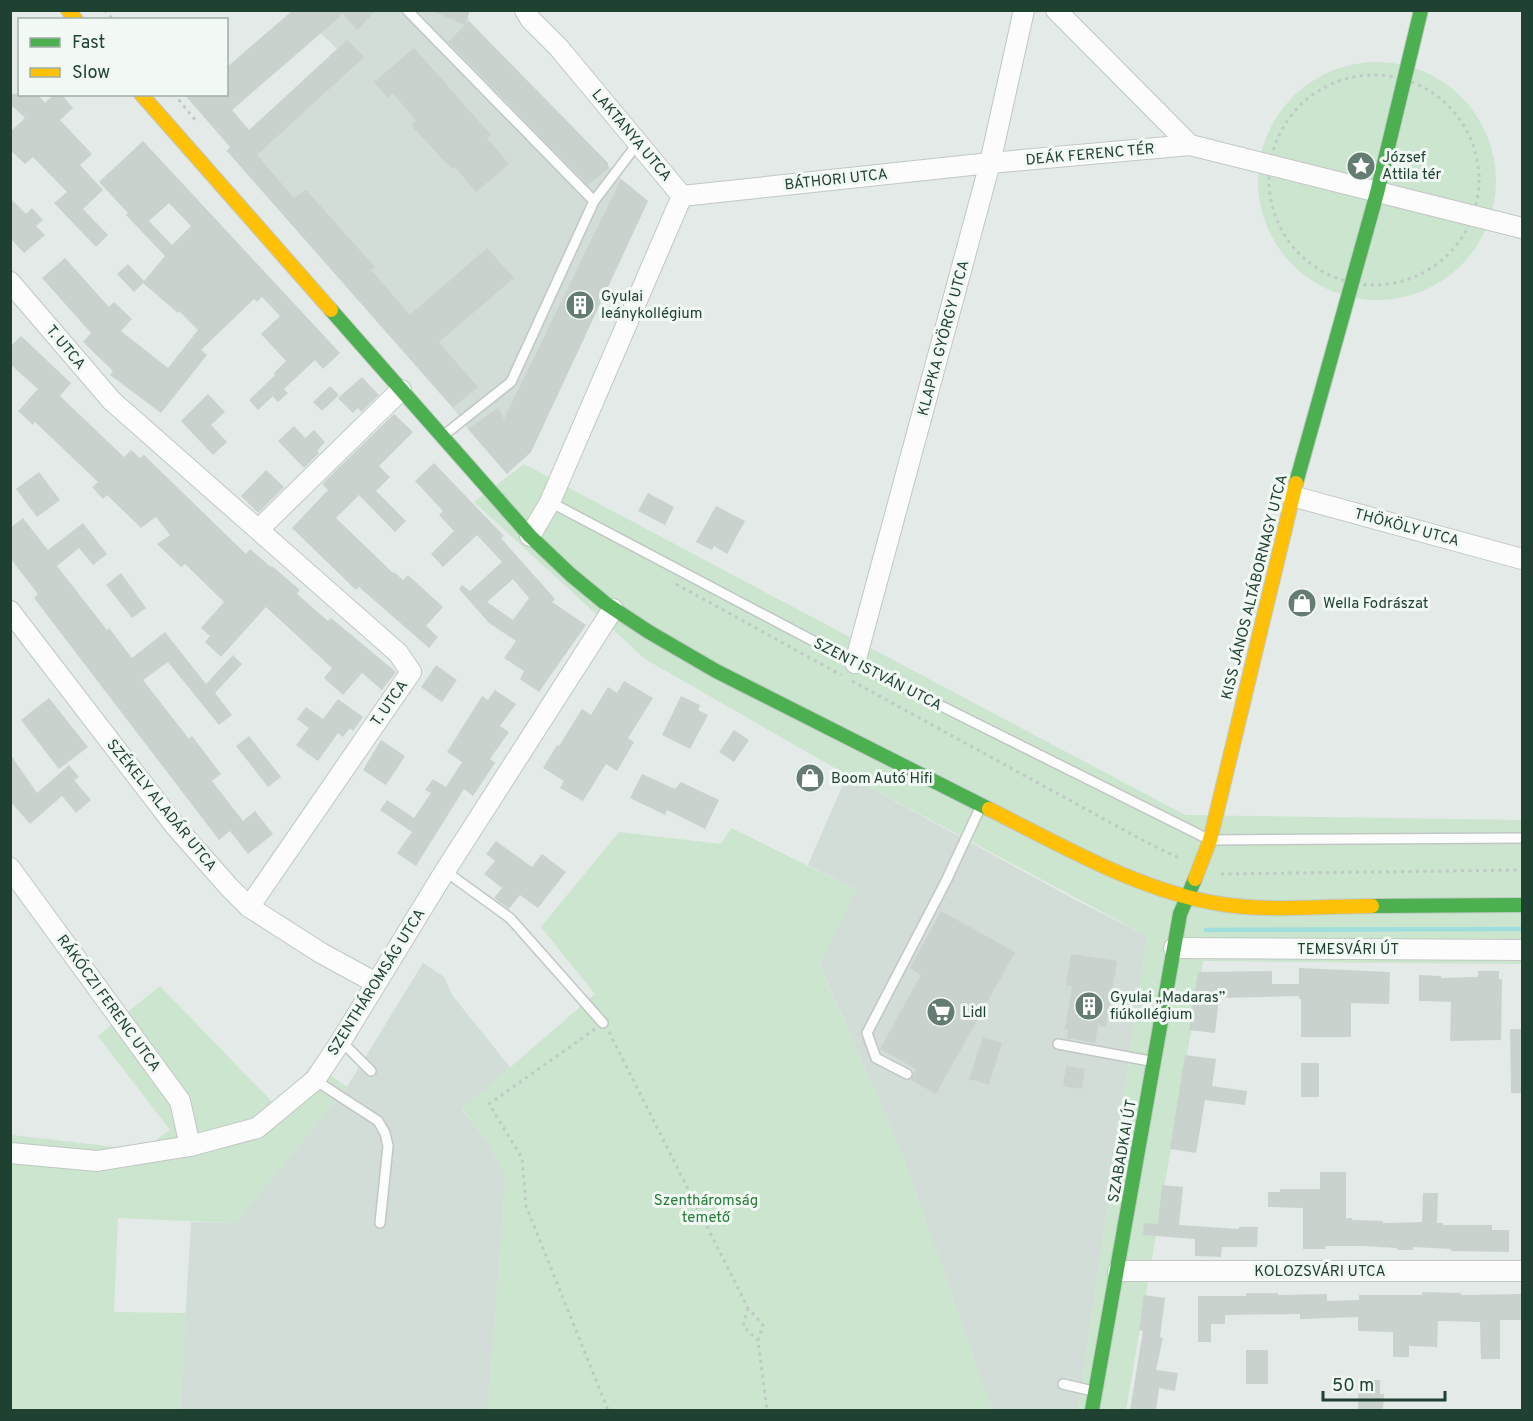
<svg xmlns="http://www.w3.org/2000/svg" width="1533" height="1421" viewBox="0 0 1533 1421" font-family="Overpass,sans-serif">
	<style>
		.built { fill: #d1ddd6 }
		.green { fill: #cbe5cf }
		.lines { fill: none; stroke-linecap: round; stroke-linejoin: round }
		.stream { stroke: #9fdedc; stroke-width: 4.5 }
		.building { fill: #cad2ce; fill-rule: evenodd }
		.lane-casing { stroke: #c1c7c4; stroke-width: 12 }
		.street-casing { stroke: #c1c7c4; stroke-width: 22 }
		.fast-casing { stroke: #bfc8c4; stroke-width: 16 }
		.slow-casing { stroke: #bfc8c4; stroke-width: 16 }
		.path { stroke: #c0cac5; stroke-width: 3; stroke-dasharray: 3 4.5; stroke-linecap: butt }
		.lane { stroke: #fbfcfb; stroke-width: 9 }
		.street { stroke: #fbfcfb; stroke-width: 20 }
		.fast { stroke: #4caf50; stroke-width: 14 }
		.slow { stroke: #ffc107; stroke-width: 14 }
		.labels { text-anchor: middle; stroke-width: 6; stroke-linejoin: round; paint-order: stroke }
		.street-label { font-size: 15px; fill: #1f4132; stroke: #f2f9f4 }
		.poi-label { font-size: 15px; fill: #1f4132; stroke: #f2f9f4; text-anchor: start }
		.park-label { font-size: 15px; fill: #247d37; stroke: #f2f9f4 }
	</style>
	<rect width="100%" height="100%" fill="#e4eae7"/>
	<g class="built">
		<polygon points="298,11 470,11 468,17 469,21 621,179 648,201 531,452 507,474 468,429 453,408 227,151 337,49"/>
		<polygon points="847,775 1072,898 1147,936 1078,1410 992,1410 903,1156 819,963 856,889 808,865"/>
		<polygon points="423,963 444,977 452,995 510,1067 462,1110 487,1141 506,1174 488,1410 180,1410 191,1222 235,1223 347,1087"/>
	</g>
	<g class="green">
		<circle cx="1377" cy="181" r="119"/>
		<polygon points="524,464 1185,815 1522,820 1522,964 1203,961 1126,1410 1078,1410 1147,936 847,775 645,659 474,502"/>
		<polygon points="731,828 856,889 819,964 903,1156 992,1410 488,1410 506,1174 487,1141 462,1109 595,994 541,927 619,832 721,844"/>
		<polygon points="160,986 273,1103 300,1079 313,1063 347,1087 235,1223 118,1218 114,1312 186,1313 180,1410 11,1410 11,1135 142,1150 170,1130 98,1036"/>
	</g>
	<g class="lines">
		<polyline class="stream" points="1206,930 1522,929"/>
	</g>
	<g class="building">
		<polygon points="293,10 376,10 357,30 343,14 232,110 249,130 347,40 364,57 257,155 294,198 306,190 375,267 371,270 410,315 487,248 514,278 439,342 478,387 453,408 227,151 230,147 184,94 226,94 226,68"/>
		<polygon points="430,10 470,10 465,25"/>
		<polygon points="469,21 608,163 608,169 588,185 448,42"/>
		<polygon points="414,48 491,135 487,138 509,164 476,192 455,167 452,169 411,125 416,121 393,93 388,98 374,82"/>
		<polygon points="10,94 37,94 45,103 54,94 61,94 73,108 60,120 92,154 80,165 103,190 83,209 108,235 96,247 54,203 67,192 33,157 25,164 10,150 10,132 25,118 10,104"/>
		<path d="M143,141L340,353L323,369L315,360L284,389L288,393L278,402L273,396L258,410L249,400L275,375L274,373L286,361L261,334L280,316L262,297L257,302L254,299L201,350L207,355L161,413L110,375L113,371L83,342L91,333L42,278L65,258L109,307L114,302L132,319L121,331L168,368L198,330L179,311L178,313L143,283L134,292L117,274L128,264L144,281L165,256L126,215L128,213L99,182ZM169,203L191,226L172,245L149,221Z"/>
		<polygon points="621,179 648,201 531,452 507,474 468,429 498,408 504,419"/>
		<polygon points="10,198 26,214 32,208 43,220 36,226 45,235 24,253 10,238"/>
		<polygon points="21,336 71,383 60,396 124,457 131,450 140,458 144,455 246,554 250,549 271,567 272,566 300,590 297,594 328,621 331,618 396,672 382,690 362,673 343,695 324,678 332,668 266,607 221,657 205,642 210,636 201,628 224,602 185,564 181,567 157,544 170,535 156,517 141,528 107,495 103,499 92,487 98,482 35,422 33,425 18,411 38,389 10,364 10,347"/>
		<polygon points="362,377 379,395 361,412 358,408 353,413 338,398"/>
		<polygon points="330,386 339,395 322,411 313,402"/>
		<polygon points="208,394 225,412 211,425 227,442 213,455 181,421"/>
		<polygon points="394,414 413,432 379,466 390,477 376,491 406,521 395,532 359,495 336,518 393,573 394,572 403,580 408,575 443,607 426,626 438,637 429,648 359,587 356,590 292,528 328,490 322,484"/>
		<polygon points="294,426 305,438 314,430 325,442 317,451 319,453 304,468 278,441"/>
		<path d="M434,463L504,536L501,538L555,599L552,602L586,625L539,692L520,679L524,671L504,658L516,641L489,623L459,589L462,585L470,591L502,562L477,535L443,567L431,554L454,531L439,515L443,511L415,481ZM513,579L529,598L513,620L487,602Z"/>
		<polygon points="266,470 284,487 258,513 241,496"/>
		<polygon points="39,472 60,500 37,517 16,489"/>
		<polygon points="648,493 674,507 665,525 638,511"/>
		<polygon points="716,506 745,521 727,554 714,546 712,550 696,542"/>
		<polygon points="23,518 48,550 83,523 107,554 93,565 79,548 57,566 107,630 109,628 132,658 165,632 206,684 233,655 242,664 215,693 232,715 219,725 168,662 143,680 189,739 192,736 221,774 212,781 243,821 255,811 273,834 248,854 230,831 219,840 34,598 38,594 10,558 10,528"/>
		<polygon points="121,573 146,608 132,618 106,585"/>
		<polygon points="436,665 457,680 442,702 421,687"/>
		<polygon points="624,681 653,698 628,738 634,742 617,771 606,764 583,801 560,788 564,781 543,768 557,745 559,746 582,709 591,715 608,687 617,693"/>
		<polygon points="495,690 516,704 500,726 509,732 490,759 495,763 473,796 464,789 416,866 397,853 412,832 380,810 387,800 414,818 431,793 425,790 433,779 446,787 462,762 447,752 482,696 488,700"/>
		<polygon points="681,696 700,705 698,710 708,715 690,749 662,735"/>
		<polygon points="49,698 88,747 59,769 21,720"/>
		<polygon points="338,699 363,717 353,731 350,728 343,737 338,733 318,761 296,745 309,728 297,719 306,707 323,719"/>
		<polygon points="734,730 749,740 734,762 719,752"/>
		<polygon points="249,736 281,777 268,787 236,746"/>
		<polygon points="381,740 405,756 386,785 363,770"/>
		<polygon points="10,754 37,793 69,765 79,777 74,780 91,800 76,813 62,796 30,824 10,801"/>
		<polygon points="642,774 675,789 681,782 719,800 705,829 667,810 665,815 630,798"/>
		<polygon points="496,841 532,867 542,854 566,872 538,908 520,895 509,909 494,898 502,888 484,874 495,861 486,854"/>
		<polygon points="941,911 1015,952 936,1094 911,1080 916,1069 880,1049 921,975 910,968"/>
		<polygon points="1071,954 1117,961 1106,1027 1098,1026 1095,1043 1067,1038 1068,1030 1065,1029 1072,986 1066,985"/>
		<polygon points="1299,968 1390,972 1389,1004 1351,1003 1351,1037 1301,1037 1301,999 1299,999 1299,996 1219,998 1215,1033 1189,1030 1198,972 1272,971 1272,984 1299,984"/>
		<polygon points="1478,971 1499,971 1499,979 1502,979 1501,1040 1450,1041 1451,1002 1419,1001 1419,975 1441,976 1441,978 1478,977"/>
		<polygon points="1510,1029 1522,1029 1522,1093 1511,1093"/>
		<polygon points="983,1037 1002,1043 989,1085 969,1079"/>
		<polygon points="1185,1055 1216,1059 1212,1086 1247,1091 1245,1105 1205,1100 1196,1153 1170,1149"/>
		<rect x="1301" y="1063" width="18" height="34"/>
		<polygon points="1066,1066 1085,1069 1082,1089 1063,1086"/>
		<polygon points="1320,1172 1346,1172 1346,1218 1352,1218 1352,1220 1383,1221 1383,1223 1422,1222 1423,1193 1438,1193 1437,1223 1443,1223 1443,1225 1492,1225 1492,1230 1509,1230 1509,1252 1451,1251 1451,1249 1413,1247 1413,1250 1397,1250 1397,1248 1362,1246 1325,1246 1326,1249 1303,1249 1303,1208 1268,1207 1268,1192 1280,1192 1280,1189 1320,1189"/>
		<polygon points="1162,1185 1183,1187 1179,1225 1239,1229 1239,1227 1258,1227 1257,1247 1222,1247 1221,1257 1195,1256 1195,1239 1143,1235 1144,1223 1158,1224"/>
		<polygon points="1422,1292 1461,1293 1461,1295 1522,1294 1522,1320 1500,1320 1500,1359 1481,1359 1480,1322 1438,1321 1437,1347 1409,1346 1409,1357 1393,1357 1393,1332 1358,1331 1358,1317 1300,1319 1300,1314 1225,1315 1225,1324 1211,1324 1211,1342 1198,1342 1198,1296 1246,1296 1246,1293 1278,1293 1278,1295 1327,1294 1327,1301 1359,1300 1359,1295 1422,1295"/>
		<polygon points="1144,1295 1165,1298 1160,1337 1163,1338 1156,1370 1178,1373 1175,1391 1159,1388 1156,1410 1130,1410 1143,1331 1139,1330"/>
		<rect x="1246" y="1350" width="22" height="34"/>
		<polygon points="1358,1380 1380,1380 1380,1394 1384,1394 1383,1410 1358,1410"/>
	</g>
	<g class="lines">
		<g class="lane-casing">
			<g id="lane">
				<polyline points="407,10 594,201"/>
				<polyline points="444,435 511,382 594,201 638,143"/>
				<polyline points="550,502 855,663 1210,840 1522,838"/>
				<polyline points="445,871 510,918 603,1023"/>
				<polyline points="341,1041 371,1071"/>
				<polyline points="1058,1044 1150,1061"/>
				<polyline points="907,1074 876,1058 867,1033 946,881 980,808"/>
				<polyline points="315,1080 378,1121 385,1133 388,1146 380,1223"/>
				<polyline points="1063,1384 1093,1391"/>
			</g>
		</g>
		<g class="street-casing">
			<g id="street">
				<polyline points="525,10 531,20 559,48 682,196 550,502 530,536"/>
				<polyline points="1056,10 1190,145 1522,228"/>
				<polyline points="682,196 990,163 1190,145"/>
				<polyline points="10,282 112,401 398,653 411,672 249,907"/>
				<polyline points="1292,496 1522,559"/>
				<polyline points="259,529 401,390"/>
				<polyline points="10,611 176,827 229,887 249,907 321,953 376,983"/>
				<polyline points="855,663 990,163 1024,10"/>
				<polyline points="10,868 180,1101 190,1146"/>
				<polyline points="1174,948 1522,950"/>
				<polyline points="10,1153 97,1161 190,1146 257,1128 315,1080 341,1041 445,871 613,609"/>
				<polyline points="1118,1271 1522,1271"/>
			</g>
		</g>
		<g class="fast-casing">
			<g id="fast">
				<polyline points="331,310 530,536 571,575 605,603 649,632 716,671 989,809"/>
				<polyline points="1296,483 1377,193 1421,10"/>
				<polyline points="1372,906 1522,905"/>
				<polyline points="1092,1410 1180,914 1195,879"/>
			</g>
		</g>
		<g class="slow-casing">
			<g id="slow">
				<polyline points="68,10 76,20"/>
				<polyline points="141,94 331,310"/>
				<path d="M989,809C1061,845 1141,892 1221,904C1270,912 1323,906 1372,906"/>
				<polyline points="1195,879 1210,840 1296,483"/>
			</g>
		</g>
		<g class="path">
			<polyline points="105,10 113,20"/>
			<circle cx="1374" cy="180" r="105"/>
			<polyline points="174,94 196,121"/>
			<polyline points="676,584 841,675"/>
			<polyline points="852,681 1144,841 1181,859"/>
			<polyline points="1221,874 1522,870"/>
			<polyline points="595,1029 489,1104 522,1158 526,1206 608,1410"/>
			<polyline points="609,1032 748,1308 763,1325 758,1341 767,1410"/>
			<polyline points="748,1308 743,1326 758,1341"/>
		</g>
		<use href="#lane" class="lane"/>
		<use href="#street" class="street"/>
		<use href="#fast" class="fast"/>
		<use href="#slow" class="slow"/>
	</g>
	<defs>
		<g id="sight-disc" transform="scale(1.5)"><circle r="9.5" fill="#647c71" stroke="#f2f9f4"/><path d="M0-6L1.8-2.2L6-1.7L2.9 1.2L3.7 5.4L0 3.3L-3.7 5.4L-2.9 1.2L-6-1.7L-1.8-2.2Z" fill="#fff"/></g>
		<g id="building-disc" transform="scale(1.5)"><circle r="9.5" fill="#647c71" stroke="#f2f9f4"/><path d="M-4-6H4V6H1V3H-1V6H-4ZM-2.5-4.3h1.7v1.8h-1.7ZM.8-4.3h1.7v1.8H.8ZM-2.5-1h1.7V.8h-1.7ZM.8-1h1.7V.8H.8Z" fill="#fff"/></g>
		<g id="shop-disc" transform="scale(1.5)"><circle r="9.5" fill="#647c71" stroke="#f2f9f4"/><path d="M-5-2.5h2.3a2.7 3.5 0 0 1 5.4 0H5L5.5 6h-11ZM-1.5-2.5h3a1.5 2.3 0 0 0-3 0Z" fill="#fff"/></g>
		<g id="supermarket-disc" transform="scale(1.5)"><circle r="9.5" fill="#647c71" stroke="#f2f9f4"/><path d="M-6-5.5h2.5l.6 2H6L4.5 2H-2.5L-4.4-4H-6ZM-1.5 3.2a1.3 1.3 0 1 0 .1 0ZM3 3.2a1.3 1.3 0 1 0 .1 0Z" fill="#fff"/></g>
	</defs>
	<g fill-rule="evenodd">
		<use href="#sight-disc" x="1361" y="166"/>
		<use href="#building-disc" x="580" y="305"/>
		<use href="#shop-disc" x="1302" y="603"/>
		<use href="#shop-disc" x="810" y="778"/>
		<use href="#building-disc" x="1089" y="1006"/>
		<use href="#supermarket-disc" x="941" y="1012"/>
	</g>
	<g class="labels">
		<g class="street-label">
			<text transform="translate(632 135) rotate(50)" y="5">LAKTANYA UTCA</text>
			<text transform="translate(1090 154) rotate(-5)" y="5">DEÁK FERENC TÉR</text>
			<text transform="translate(836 179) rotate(-6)" y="5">BÁTHORI UTCA</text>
			<text transform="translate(943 338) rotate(-75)" y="5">KLAPKA GYÖRGY UTCA</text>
			<text transform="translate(66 347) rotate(50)" y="5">T. UTCA</text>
			<text transform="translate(1407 527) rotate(15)" y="5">THÖKÖLY UTCA</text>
			<text transform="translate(1254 587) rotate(-76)" y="5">KISS JÁNOS ALTÁBORNAGY UTCA</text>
			<text transform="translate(878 674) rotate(27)" y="5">SZENT ISTVÁN UTCA</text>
			<text transform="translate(389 703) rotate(-55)" y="5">T. UTCA</text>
			<text transform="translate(162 805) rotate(51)" y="5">SZÉKELY ALADÁR UTCA</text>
			<text x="1348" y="954">TEMESVÁRI ÚT</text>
			<text transform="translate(376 982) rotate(-58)" y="5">SZENTHÁROMSÁG UTCA</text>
			<text transform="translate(109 1003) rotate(54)" y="5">RÁKÓCZI FERENC UTCA</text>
			<text transform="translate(1122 1151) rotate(-80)" y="5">SZABADKAI ÚT</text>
			<text x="1320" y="1276">KOLOZSVÁRI UTCA</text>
		</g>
		<g class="poi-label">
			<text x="1382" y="162">József<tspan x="1382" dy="17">Attila tér</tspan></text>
			<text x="601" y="301">Gyulai<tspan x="601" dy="17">leánykollégium</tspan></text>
			<text x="1323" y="608">Wella Fodrászat</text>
			<text x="831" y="783">Boom Autó Hifi</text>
			<text x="1110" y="1002">Gyulai „Madaras”<tspan x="1110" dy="17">fiúkollégium</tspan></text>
			<text x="962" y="1017">Lidl</text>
		</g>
		<g class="park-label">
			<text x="706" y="1205">Szentháromság<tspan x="706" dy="17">temető</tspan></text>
		</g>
	</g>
	<rect width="1533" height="1421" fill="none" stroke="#1f4132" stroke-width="24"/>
	<rect x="18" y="18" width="210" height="78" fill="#f2f9f4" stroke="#9eafa6" stroke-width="1.5"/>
	<rect x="30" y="38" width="30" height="9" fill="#4caf50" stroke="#9eafa6" stroke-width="1.5"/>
	<text x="72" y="48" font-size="18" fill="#1f4132">Fast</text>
	<rect x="30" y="68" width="30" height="9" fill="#ffc107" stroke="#9eafa6" stroke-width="1.5"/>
	<text x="72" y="78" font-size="18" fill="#1f4132">Slow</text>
	<path d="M1323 1391v9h122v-9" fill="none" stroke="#1f4132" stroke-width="3"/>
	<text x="1332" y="1391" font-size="18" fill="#1f4132" stroke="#f2f9f4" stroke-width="4.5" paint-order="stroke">50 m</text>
</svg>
